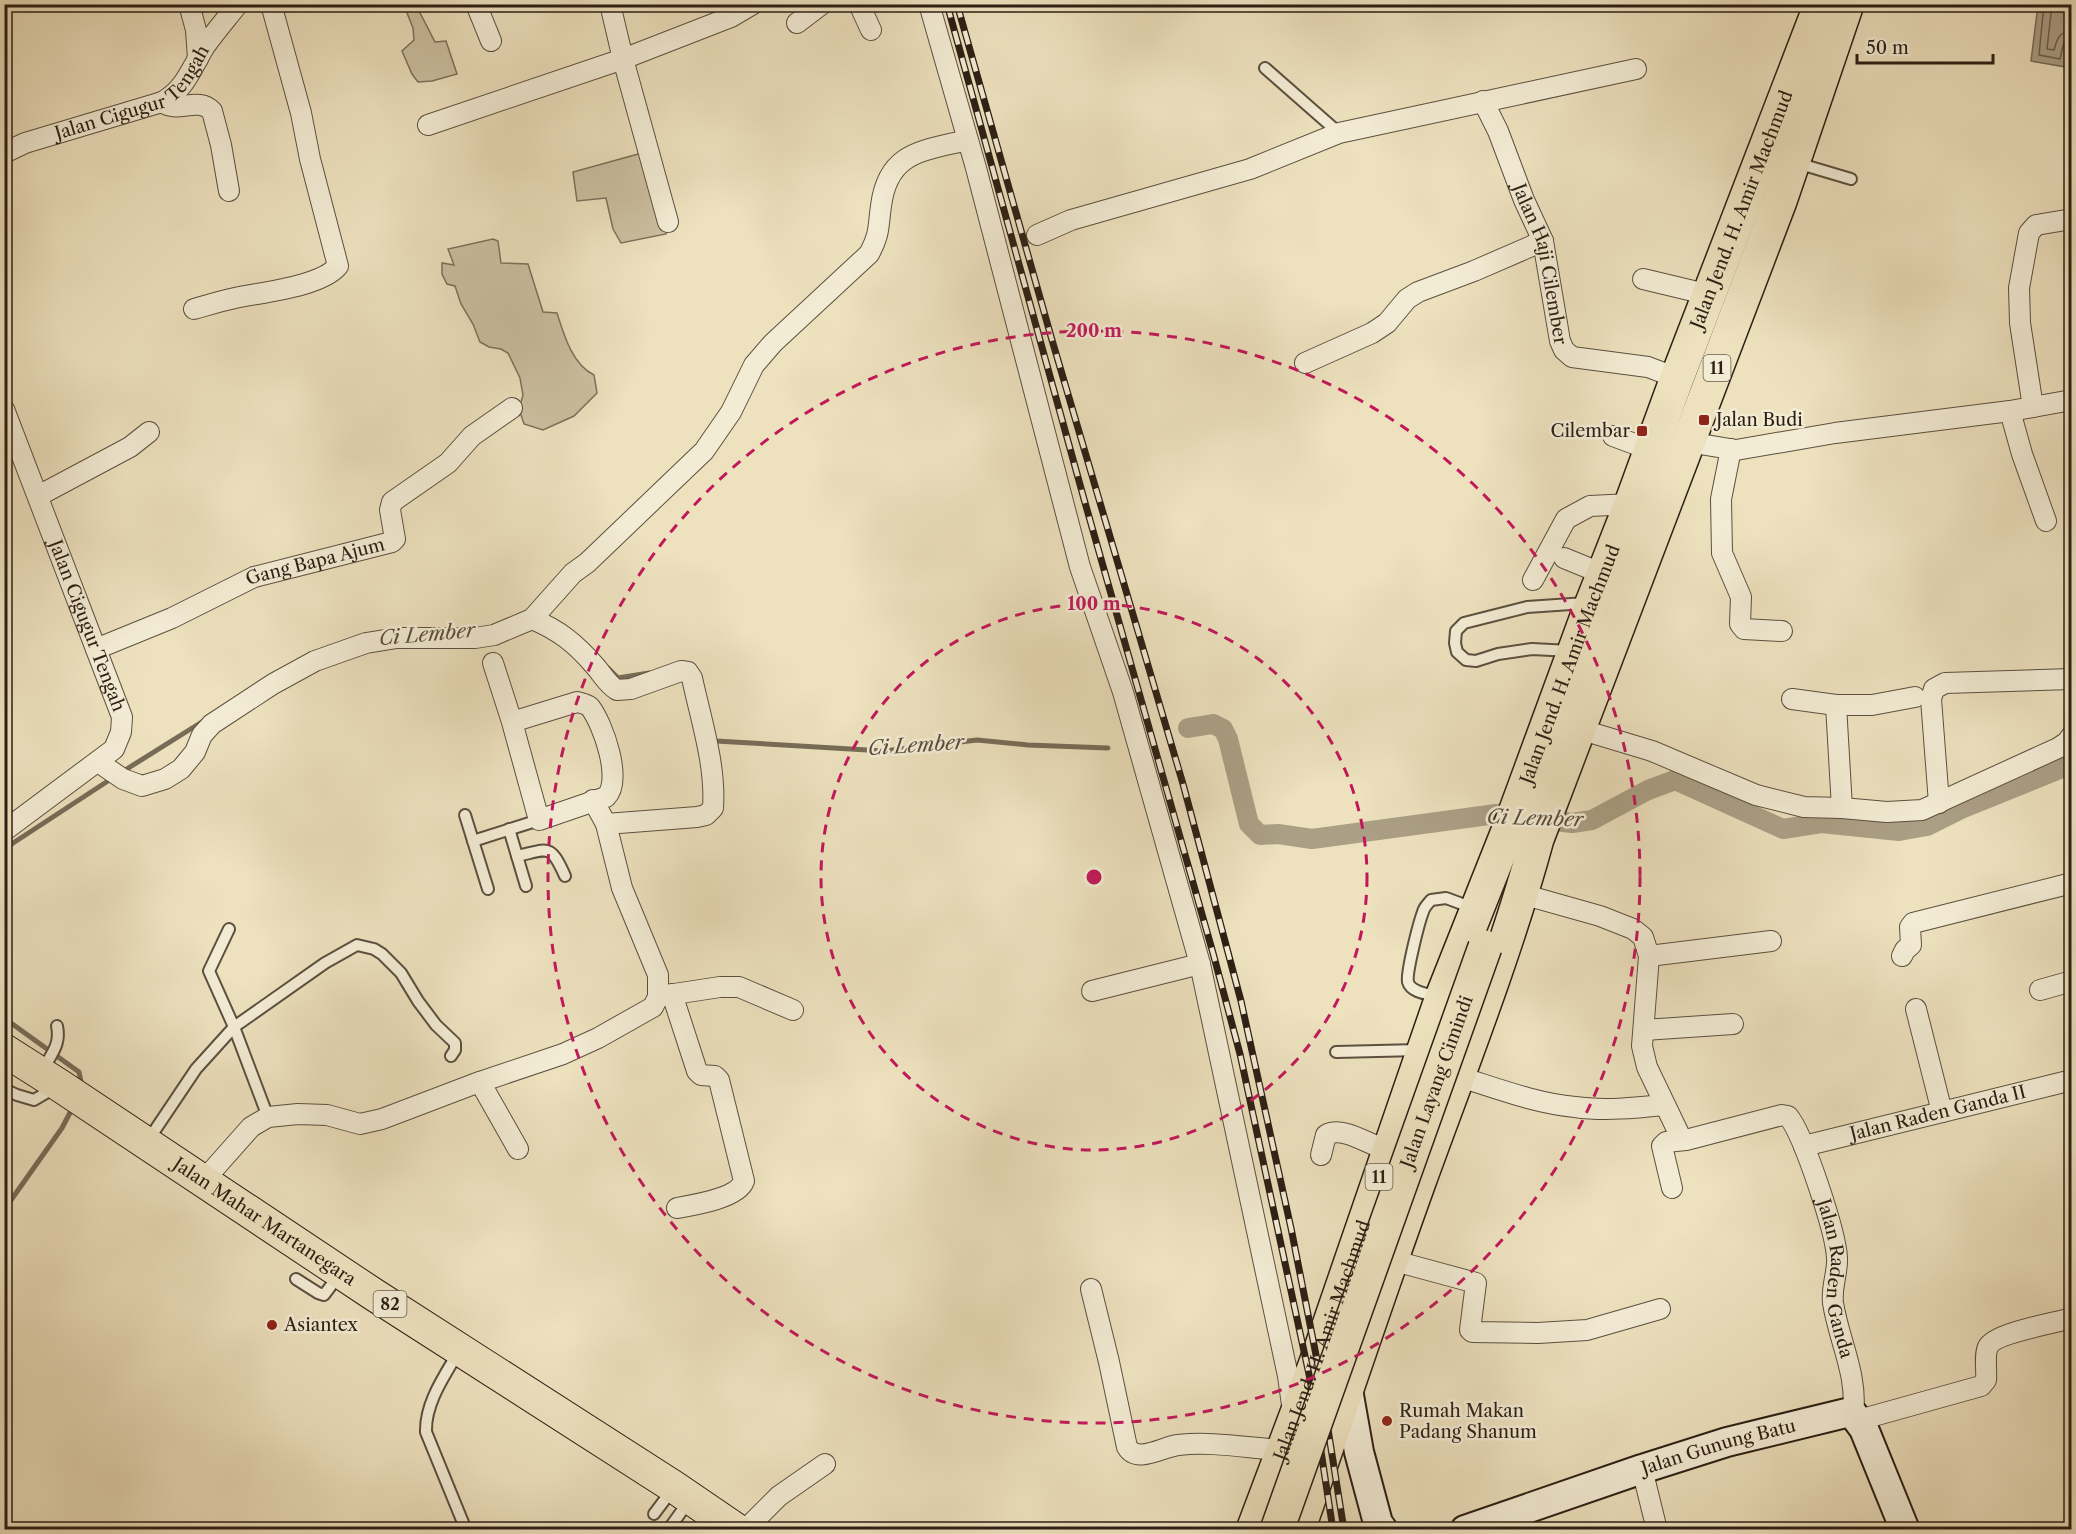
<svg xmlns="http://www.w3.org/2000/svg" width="2076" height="1534" viewBox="0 0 2076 1534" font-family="'Libre Caslon Text',serif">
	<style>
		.green { fill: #ccc0a1; stroke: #7c705b; stroke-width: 1.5 }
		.water { fill: #ab9f85; stroke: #786c58; stroke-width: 1.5 }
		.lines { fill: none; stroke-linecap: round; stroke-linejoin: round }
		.shore { stroke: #6c5f4d; stroke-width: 1.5 }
		.stream { stroke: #786c58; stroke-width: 5 }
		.canal { stroke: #ab9f85; stroke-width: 20 }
		.lane-casing { stroke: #5c503f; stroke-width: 14 }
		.street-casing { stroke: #5c503f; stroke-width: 22 }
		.secondary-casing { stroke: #2c1f15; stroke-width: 32 }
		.primary-casing { stroke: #2c1f15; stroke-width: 34 }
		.highway-casing { stroke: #2c1f15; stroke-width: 36 }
		.lane { stroke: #f3ecd5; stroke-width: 10 }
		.street { stroke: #f3ecd5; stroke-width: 20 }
		.secondary { stroke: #f3ecd5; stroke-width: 28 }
		.primary { stroke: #ede1be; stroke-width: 32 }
		.highway { stroke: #ede1be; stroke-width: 33 }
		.rail-casing { stroke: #2c1f15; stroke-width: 7 }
		.rail { stroke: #f3ecd5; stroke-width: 4.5; stroke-dasharray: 14; stroke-linecap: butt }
		.highway-bridge-casing { stroke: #2c1f15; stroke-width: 36; stroke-linecap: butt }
		.highway-bridge { stroke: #ede1be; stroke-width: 33 }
		.ring { fill: none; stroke: #c2185b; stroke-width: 3; stroke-dasharray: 10 8 }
		.poi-dot { fill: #8f2418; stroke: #f3ecd5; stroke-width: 2 }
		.labels { text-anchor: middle; stroke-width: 5; stroke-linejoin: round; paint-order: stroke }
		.shield { fill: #f3ecd5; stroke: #685c4f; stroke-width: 1.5 }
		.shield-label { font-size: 16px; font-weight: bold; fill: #2c1f15 }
		.street-label { font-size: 18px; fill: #2c1f15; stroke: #f3ecd5 }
		.poi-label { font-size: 18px; fill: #2c1f15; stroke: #f3ecd5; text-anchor: start }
		.water-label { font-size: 20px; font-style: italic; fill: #584c3c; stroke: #f3ecd5 }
		.centre { fill: #c2185b; stroke: #f3ecd5; stroke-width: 3 }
		.ring-label { font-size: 18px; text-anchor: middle; font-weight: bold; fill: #c2185b; stroke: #f3ecd5; stroke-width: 5; stroke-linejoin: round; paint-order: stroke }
	</style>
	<rect width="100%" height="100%" fill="#ede1be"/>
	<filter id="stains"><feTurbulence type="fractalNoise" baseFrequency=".00333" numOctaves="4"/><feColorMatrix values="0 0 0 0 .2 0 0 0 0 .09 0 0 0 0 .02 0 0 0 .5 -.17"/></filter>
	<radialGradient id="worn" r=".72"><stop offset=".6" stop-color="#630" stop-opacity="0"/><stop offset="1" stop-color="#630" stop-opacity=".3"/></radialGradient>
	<g class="green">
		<polygon points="414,4 416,5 435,42 446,41 457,74 432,81 418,82 412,74 402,51 414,40 413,28 405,8"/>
		<polygon points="642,153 667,217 666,234 621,243 613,229 606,198 577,201 573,172"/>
		<path d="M493,239L498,241L501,263L528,264L543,312L557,313C564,335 572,364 594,375L597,393L574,416L543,430L524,424L519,409L523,395L520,378L508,353L501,349L489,347L480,342L473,324L461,304L455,286L447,284L442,274V263L454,265L448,249Z"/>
	</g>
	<polygon class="water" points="2038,5 2071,5 2066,67 2031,61"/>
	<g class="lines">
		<g class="shore">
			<polyline points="2044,4 2039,55 2060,59 2064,42 2072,39"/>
			<path d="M2052,4L2047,49L2054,50C2057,40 2058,32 2072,31"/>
		</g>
		<g class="stream">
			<polyline points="608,668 618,678 649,673"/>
			<polyline points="713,738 716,741 884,751 977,740 1028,745 1108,748"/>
			<polyline points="122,772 205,720"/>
			<polyline points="4,849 114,777"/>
			<polyline points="4,1018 79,1072 82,1086"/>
			<polyline points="4,1210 62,1128 74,1105"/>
		</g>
		<polyline class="canal" points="1188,728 1213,724 1223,729 1228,739 1249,824 1260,835 1278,834 1312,839 1496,814 1572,823 1592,820 1648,790 1675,780 1783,829 1821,823 1899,831 1927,826 1961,809 2072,764"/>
		<g class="lane-casing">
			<g id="lane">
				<polyline points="1265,68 1339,133"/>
				<polyline points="1797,163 1851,179"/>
				<polyline points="1571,651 1532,649 1498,654 1476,661 1466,660 1457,652 1455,643 1456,631 1464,623 1527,607 1586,603"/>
				<polyline points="465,815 488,889"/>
				<polyline points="509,829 526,886"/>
				<polyline points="473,841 539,820"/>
				<path d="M517,856C549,849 550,843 565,876"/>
				<path d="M1437,996C1429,994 1411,993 1408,982C1406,973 1419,922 1423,912C1424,907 1428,904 1431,900L1446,898L1473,908"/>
				<polyline points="1336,1052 1419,1050"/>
				<path d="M43,1070C51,1054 61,1045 57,1026"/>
				<polyline points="4,1089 17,1095 34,1100 56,1087"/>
				<polyline points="268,1117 234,1027 325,963 357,945 374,949 382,954 401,973 418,1001 436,1025 455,1043 455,1050 451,1056"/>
				<polyline points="147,1142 196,1069 234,1027 209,971 229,929"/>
				<polyline points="296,1279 318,1293 324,1295 339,1275"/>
				<path d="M459,1351C445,1375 425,1403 426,1432L466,1530"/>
				<polyline points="654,1514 672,1490"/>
				<polyline points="668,1530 689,1501"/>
			</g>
		</g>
		<g class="street-casing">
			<g id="street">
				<polyline points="189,4 196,30 198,59"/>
				<polyline points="476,4 491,41"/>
				<polyline points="610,4 623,59 668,222"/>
				<polyline points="859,4 871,30"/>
				<polyline points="929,4 976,168 1080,567 1123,692 1200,964 1288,1376 1293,1412"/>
				<polyline points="797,23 822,4"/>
				<path id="s1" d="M1483,101L1498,131L1524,200L1543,241L1560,341L1564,350L1572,357L1648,367L1677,378"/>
				<path d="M162,102C177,114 198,96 212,111L221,145L229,191"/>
				<polyline points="428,125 623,59 731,17 753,4"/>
				<path id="s2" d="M4,153L25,143L162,102C185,90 192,67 205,46C215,32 227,18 238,4"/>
				<polyline points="1037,235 1071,220 1250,169 1339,133 1636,69"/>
				<polyline points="1643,279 1710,295"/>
				<path d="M194,309C208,305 221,301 235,298C262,292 320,287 338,266L310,159L301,113L271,4"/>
				<polyline points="1305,363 1372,333 1387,323 1407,299 1418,292 1474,271 1543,241"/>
				<polyline points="2033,407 2020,323 2019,288 2029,233 2036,225 2072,219"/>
				<path id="s3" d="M4,409L122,717L121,732L114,749L4,831"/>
				<polyline points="2010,411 2022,454 2046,521"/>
				<polyline points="1613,436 1651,450"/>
				<polyline points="1688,442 1736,450 1835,433 2010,411 2072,400"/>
				<polyline points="1731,449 1721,499 1722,553 1741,597 1740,624 1744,629 1782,631"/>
				<polyline points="38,496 130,447 149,432"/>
				<polyline points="1564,558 1603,574"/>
				<polyline points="1533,580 1566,519 1590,506 1631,504"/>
				<path d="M532,619C559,630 576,644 595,666C603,675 607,684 617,690L631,689L681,671L688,672L692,678C701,720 716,765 713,808L706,815L697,817L606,824"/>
				<path id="s4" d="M96,649L172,618L254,577L392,542L395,539L390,510L392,502L448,463L472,436L512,408"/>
				<path d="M493,663L512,722L539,820L606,797C623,780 603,724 590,707C587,704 581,703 577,702L512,722"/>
				<polyline points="1792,699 1836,705 1872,705 1915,697"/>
				<polyline points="1836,705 1842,808"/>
				<polyline points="1579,729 1652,751 1756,795 1804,807 1842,808 1887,812 1922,810 2058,748 2067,742 2072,735"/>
				<path d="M98,762L123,779L142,786L165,779L181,769L195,752L202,735L212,724L273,684L315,661L366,643L397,638H475L494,635L532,619L573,573L587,563L704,451L731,412L754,365L773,343L869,254C880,234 878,227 881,206C888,151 923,151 967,140"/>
				<polyline points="1939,803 1931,699 1934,689 1945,683 2071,679"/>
				<polyline points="1522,894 1600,916 1633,929 1643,937 1649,956 1642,1046 1647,1067 1682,1140"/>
				<polyline points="1649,956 1771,941"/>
				<polyline points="1902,956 1905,950 1911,945 1910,927 1913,923 2072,883"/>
				<polyline points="2040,990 2072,981"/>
				<polyline points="1092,991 1200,964"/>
				<path d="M672,994L697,1071L701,1075L715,1076L719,1080L744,1181C738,1198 694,1205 677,1208"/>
				<polyline points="661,996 720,987 739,987 793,1010"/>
				<polyline points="1916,1009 1942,1112"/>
				<polyline points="1644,1030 1733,1024"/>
				<path d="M1457,1076C1496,1088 1534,1103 1575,1107C1604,1111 1635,1108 1664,1105"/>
				<polyline points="480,1082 518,1149"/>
				<path id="s5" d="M1804,1146L2072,1080"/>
				<path d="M1321,1155L1326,1135C1343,1125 1370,1146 1388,1150"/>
				<polyline points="204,1180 251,1127 268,1117 298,1114 327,1115 360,1124 382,1119 474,1084 563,1054 598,1038 653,1007 658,997 658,975 622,888 606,824 593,800"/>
				<path id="s6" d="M1672,1188L1662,1146L1666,1142L1686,1140L1782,1115L1788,1116C1804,1135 1836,1233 1837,1258C1838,1272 1831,1287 1833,1303C1839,1341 1858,1375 1853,1414"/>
				<polyline points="1391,1260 1476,1283 1470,1330 1472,1332 1538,1333 1587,1330 1660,1309"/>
				<path d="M1091,1289L1109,1362L1127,1447C1137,1464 1162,1447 1178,1445C1212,1441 1248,1448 1282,1450"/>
				<path d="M1859,1420L1981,1386L1986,1380C1987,1370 1984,1355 1988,1347C1994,1333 2055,1323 2072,1318"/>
				<polyline points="1642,1469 1657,1530"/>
				<polyline points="745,1530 779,1496 825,1464"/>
			</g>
		</g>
		<g class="secondary-casing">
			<g id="secondary">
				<polyline points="1347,1384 1359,1452 1378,1523 1383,1530"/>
				<path id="s7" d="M1465,1530L1642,1469L1727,1442L1846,1413L1853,1414L1864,1429L1905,1530"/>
			</g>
		</g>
		<g class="primary-casing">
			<g id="primary">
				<path id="s8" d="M4,1050L59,1085L373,1294L674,1487L737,1530"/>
			</g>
		</g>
		<g class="highway-casing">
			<g id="highway">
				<path id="s9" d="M1253,1530L1317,1360L1442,997L1512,821L1592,603L1631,504L1677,378L1821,4"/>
				<path d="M1298,1530C1339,1414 1377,1298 1419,1182C1460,1069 1505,956 1537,839L1780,201L1847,4"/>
			</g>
		</g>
		<use href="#lane" class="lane"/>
		<use href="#street" class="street"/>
		<use href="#secondary" class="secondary"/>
		<use href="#primary" class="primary"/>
		<use href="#highway" class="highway"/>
		<g class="rail-casing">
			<g id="rail">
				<polyline points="947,4 1084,499 1213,953 1240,1054 1310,1379 1333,1530"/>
				<polyline points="957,4 1052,340 1183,784 1241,1001 1291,1228 1317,1360 1344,1530"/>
			</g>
		</g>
		<use href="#rail" class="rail"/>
		<g class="highway-bridge-casing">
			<g id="highway-bridge">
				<path id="s10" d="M1277,1530L1485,947"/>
			</g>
		</g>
		<use href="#highway-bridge" class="highway-bridge"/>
	</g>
	<g class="ring">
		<circle cx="1094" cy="877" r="273"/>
		<circle cx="1094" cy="877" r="546"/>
	</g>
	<g class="poi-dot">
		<rect x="1698" y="414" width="12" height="12" rx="3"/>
		<rect x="1636" y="425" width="12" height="12" rx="3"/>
		<circle cx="272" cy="1325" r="6"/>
		<circle cx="1387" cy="1421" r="6"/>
	</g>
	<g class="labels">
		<g class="shield">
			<rect x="1703.5" y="355" width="27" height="26" rx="4.5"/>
			<rect x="1365.5" y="1164" width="27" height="26" rx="4.5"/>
			<rect x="373.5" y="1291" width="33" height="26" rx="4.5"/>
		</g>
		<g class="shield-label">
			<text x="1717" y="374">11</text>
			<text x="1379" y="1183">11</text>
			<text x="390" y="1310">82</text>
		</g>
		<g class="street-label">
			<text dy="6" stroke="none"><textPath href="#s2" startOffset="146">Jalan Cigugur Tengah</textPath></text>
			<text dy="6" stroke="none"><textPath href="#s9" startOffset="1408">Jalan Jend. H. Amir Machmud</textPath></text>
			<text dy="6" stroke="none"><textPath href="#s1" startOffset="174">Jalan Haji Cilember</textPath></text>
			<text dy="6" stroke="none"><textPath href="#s4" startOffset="237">Gang Bapa Ajum</textPath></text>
			<text dy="6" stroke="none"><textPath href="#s3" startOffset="232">Jalan Cigugur Tengah</textPath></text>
			<text dy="6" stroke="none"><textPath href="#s9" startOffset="922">Jalan Jend. H. Amir Machmud</textPath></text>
			<text dy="6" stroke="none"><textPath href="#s10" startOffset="476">Jalan Layang Cimindi</textPath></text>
			<text dy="6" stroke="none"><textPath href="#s5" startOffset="138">Jalan Raden Ganda II</textPath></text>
			<text dy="6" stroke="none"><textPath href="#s8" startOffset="312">Jalan Mahar Martanegara</textPath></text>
			<text dy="6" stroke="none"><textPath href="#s6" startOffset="346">Jalan Raden Ganda</textPath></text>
			<text dy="6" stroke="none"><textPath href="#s9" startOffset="202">Jalan Jend. H. Amir Machmud</textPath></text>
			<text dy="6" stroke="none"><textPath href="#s7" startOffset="267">Jalan Gunung Batu</textPath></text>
		</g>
		<g class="poi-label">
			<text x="1716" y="426">Jalan Budi</text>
			<text x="1630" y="437" text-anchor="end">Cilembar</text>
			<text x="284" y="1331">Asiantex</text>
			<text x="1399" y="1417">Rumah Makan<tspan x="1399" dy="21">Padang Shanum</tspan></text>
		</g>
		<g class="water-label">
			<text transform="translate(427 634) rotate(-5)" y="7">Ci Lember</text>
			<text transform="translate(916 745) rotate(-4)" y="7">Ci Lember</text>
			<text transform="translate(1535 818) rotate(2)" y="7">Ci Lember</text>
		</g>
	</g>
	<circle cx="1094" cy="877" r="9" class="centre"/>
	<g class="ring-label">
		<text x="1094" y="337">200 m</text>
		<text x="1094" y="610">100 m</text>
	</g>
	<rect width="2076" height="1534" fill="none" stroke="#ede1be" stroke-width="24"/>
	<rect x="6" y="6" width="2064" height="1522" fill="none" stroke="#2c1f15" stroke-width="3"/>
	<rect x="12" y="12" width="2052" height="1510" fill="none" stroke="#2c1f15" stroke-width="1.5"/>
	<path d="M1857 54v9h136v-9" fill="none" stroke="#2c1f15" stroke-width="3"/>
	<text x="1866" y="54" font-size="18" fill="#2c1f15" stroke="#f3ecd5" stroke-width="4.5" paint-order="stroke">50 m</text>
	<rect width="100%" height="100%" filter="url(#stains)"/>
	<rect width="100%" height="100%" fill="url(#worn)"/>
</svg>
